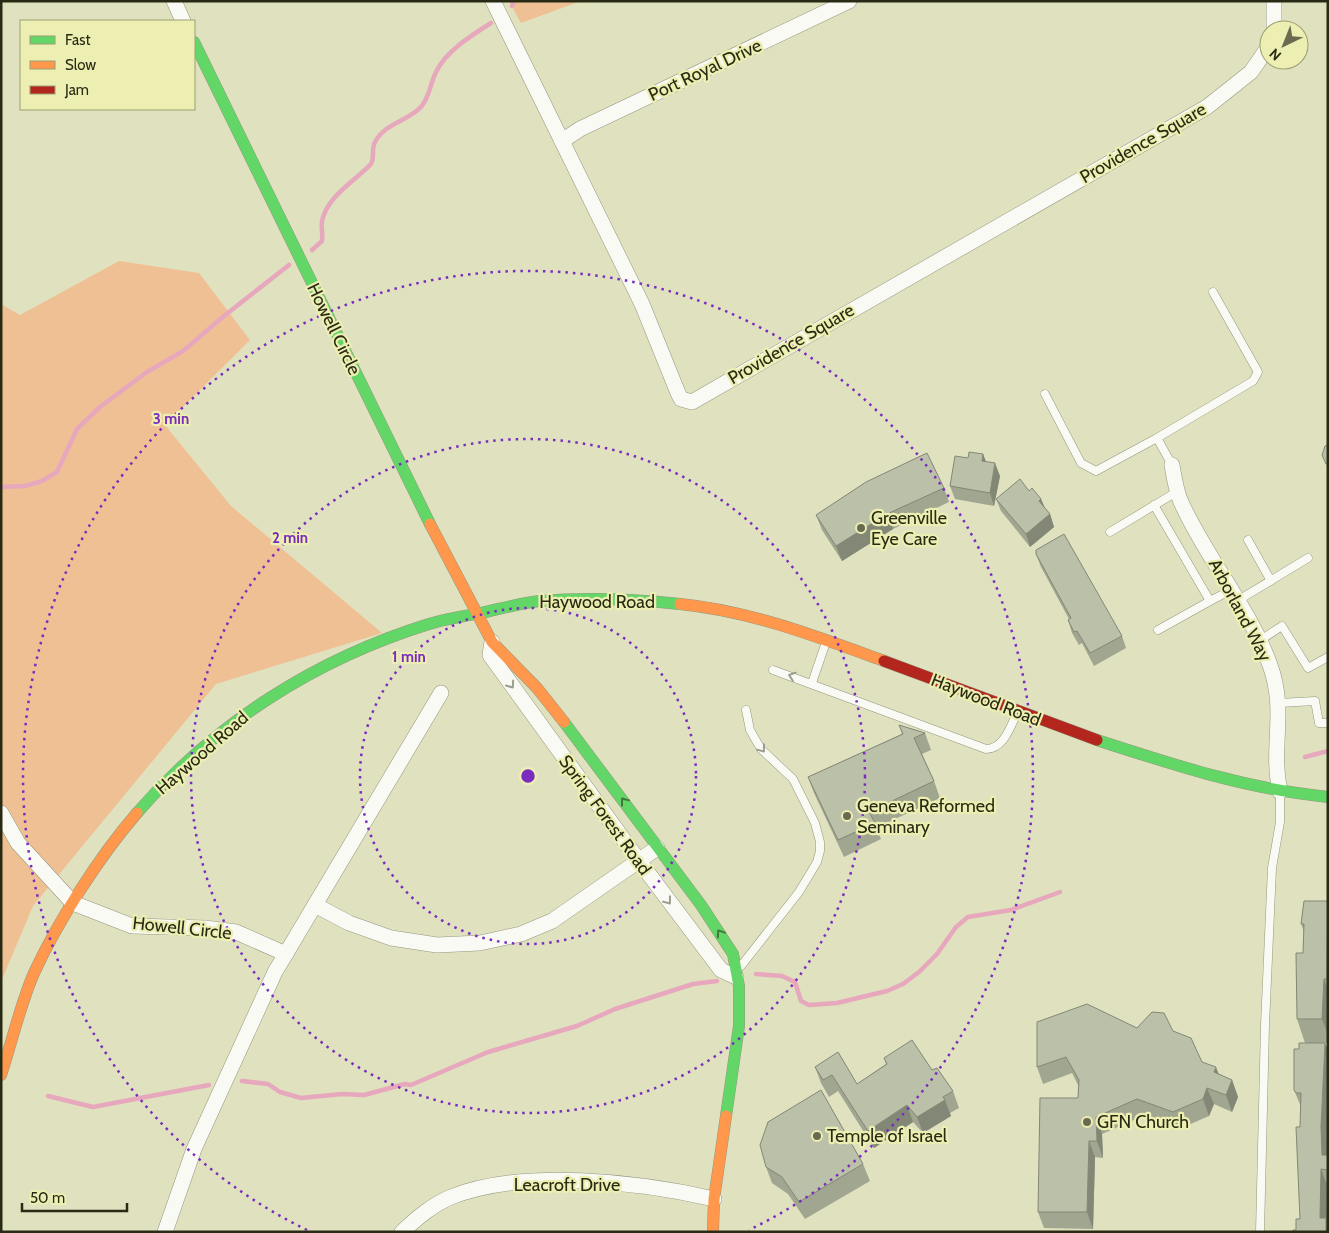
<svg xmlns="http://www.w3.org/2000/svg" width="1329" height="1233" viewBox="0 0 1329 1233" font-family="Cabin,sans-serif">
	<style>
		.green { fill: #f0c095 }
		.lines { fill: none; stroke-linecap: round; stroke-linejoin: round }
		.stream { stroke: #e7a7bc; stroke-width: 4.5 }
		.lane-casing { stroke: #96977e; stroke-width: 9 }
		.street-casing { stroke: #96977e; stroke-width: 16 }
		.fast-casing { stroke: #96977e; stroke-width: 12 }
		.slow-casing { stroke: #96977e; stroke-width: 12 }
		.jam-casing { stroke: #96977e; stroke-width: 12 }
		.lane { stroke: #fafaf5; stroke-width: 8 }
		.street { stroke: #fafaf5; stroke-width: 15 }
		.fast { stroke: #63d668; stroke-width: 11 }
		.slow { stroke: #ff974d; stroke-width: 11 }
		.jam { stroke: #b3261e; stroke-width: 11 }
		.wall { fill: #a1a690 }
		.shaded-wall { fill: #838776 }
		.building { fill: #bbc1a8; stroke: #838776 }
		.oneway { stroke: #9c9c8f }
		.oneway2 { stroke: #437739 }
		.ring { fill: none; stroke: #7b2cbf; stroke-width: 2.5; stroke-dasharray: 2.5 5 }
		.poi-dot { fill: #696a4f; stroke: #eceeb2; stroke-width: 2 }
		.labels { text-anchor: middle; stroke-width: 4.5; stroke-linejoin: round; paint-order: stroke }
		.street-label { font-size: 18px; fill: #292a13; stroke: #eceeb2 }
		.poi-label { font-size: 18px; fill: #292a13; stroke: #eceeb2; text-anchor: start }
		.centre { fill: #7b2cbf; stroke: #eceeb2; stroke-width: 2.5 }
		.ring-label { font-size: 15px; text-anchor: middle; font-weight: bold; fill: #7b2cbf; stroke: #eceeb2; stroke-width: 4.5; stroke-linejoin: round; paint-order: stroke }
	</style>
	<rect width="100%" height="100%" fill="#dfe1bf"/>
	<g class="green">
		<polygon points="509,1 581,1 521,23"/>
		<polygon points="119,261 199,273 250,340 165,425 231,506 382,633 216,684 33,906 1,982 1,304 20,315"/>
	</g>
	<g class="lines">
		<g class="stream">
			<polyline points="512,6 514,1"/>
			<path d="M312,250L322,241C323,235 321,228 322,221C327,196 355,181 371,164C375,157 371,149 375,142C385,123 408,121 421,107C430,96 430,84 436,72C446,51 472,35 491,23"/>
			<polyline points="1,487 25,486 42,481 57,472 77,429 100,407 147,372 183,351 224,316 289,265"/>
			<polyline points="1305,757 1328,751"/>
			<polyline points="756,974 782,976 795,982 801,1001 809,1005 837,1003 887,991 903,984 919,972 937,954 956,927 968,917 1011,910 1060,892"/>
			<polyline points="242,1081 268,1084 280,1092 301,1098 342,1094 364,1095 405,1084 411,1085 488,1052 577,1026 615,1009 693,984 717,981"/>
			<polyline points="48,1096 93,1107 209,1085"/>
		</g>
		<g class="lane-casing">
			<g id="lane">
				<polyline points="1045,394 1081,463 1096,471 1157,438 1172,465"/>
				<polyline points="1157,438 1253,381 1258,372 1213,292"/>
				<polyline points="1154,505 1210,601 1231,590"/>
				<polyline points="1110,532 1178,491"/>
				<polyline points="1248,540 1271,581"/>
				<polyline points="1237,601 1308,558"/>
				<polyline points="1158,630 1210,601"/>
				<polyline points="1259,641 1282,626 1308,668 1328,657"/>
				<path d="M773,670L986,749C1004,749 1010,727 1017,713"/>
				<polyline points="812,683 826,642"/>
				<polyline points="1279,703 1315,701 1319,723 1328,723"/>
				<polyline points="741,966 799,892 817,862 820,851 820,842 815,823 793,779 761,749 750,730 746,710"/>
				<polyline points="1260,1232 1265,1025 1272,868 1280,822 1280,795"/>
			</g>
		</g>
		<g class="street-casing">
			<g id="street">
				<polyline points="174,1 183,21"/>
				<polyline points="493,1 642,304 678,393 681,399 692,402 1207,107 1251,72 1269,46"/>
				<polyline points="1274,30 1274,1"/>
				<polyline points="562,141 580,129 849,1"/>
				<path d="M1172,465C1174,477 1176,491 1181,502C1206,558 1249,607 1270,665C1287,712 1270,747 1280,792"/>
				<polyline points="492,642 490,655 639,861 721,970 736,977"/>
				<polyline points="1,813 18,843 73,903 132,926 205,928 236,932 286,954"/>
				<polyline points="315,905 349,923 391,938 437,945 480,943 521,934 552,921 657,848"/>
				<polyline points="165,1232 194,1149 275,972 441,693"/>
				<path d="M402,1232C417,1218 432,1205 451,1197C523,1168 641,1182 714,1199"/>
			</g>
		</g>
		<g class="fast-casing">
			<g id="fast">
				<polyline points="194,42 430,524"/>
				<polyline points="564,722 701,905 733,954 739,986 739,1026 726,1116"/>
				<path d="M1097,740C1174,765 1247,789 1328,797"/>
				<path d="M137,813C215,723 316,659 429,624C445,619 464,616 481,613C500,609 520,603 540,601C587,597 633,599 680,604"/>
			</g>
		</g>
		<g class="slow-casing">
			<g id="slow">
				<polyline points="430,524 492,642 537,688 564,722"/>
				<path d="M680,604C751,611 818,637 884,661"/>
				<path d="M1,1075C12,1042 20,1005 34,973C58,921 99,857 137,813"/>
				<polyline points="713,1232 714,1199 726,1116"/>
			</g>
		</g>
		<g class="jam-casing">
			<polyline id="jam" points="884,661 1097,740"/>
		</g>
		<use href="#lane" class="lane"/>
		<use href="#street" class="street"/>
		<use href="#fast" class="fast"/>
		<use href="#slow" class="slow"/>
		<use href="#jam" class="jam"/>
	</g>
	<g class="wall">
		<polygon points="983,454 986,462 1000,476 994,506 955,499 950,486 968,458"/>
		<polygon points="944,488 949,502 893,529 842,561 822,530 816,515"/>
		<polygon points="1029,491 1041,499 1045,508 1050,514 1054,527 1030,547 1001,511 996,499"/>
		<polygon points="1036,554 1122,636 1126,648 1094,666 1082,643 1079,645 1072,633 1068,620 1069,619 1041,567"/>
		<polygon points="899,725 925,733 931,750 922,754 934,781 940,798 876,828 881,839 844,857 814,793 808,777 902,734"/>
		<polygon points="1328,901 1328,1043 1325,1043 1328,1050 1328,1232 1296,1230 1300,1219 1301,1107 1294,1090 1299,1049 1305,1043 1297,1019 1303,953 1304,931 1301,924"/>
		<polygon points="1137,1028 1173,1031 1202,1062 1219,1074 1232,1080 1238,1097 1232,1112 1214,1104 1209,1116 1179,1129 1143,1116 1102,1134 1103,1158 1095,1157 1093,1229 1044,1228 1038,1212 1078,1098 1078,1085 1072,1073 1043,1084 1037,1067"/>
		<polygon points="884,1058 932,1070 953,1091 959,1108 950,1113 951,1116 923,1133 913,1122 874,1148 838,1091 829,1097 821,1083 815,1067 857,1084 886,1064"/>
		<polygon points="863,1164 870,1181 805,1219 788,1194 772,1183 766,1167"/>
	</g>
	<g class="shaded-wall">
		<polygon points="983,454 988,467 982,461"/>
		<polygon points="995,463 1000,476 994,506 990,493"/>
		<polygon points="1041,499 1046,511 1039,501"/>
		<polygon points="887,514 893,529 842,561 836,546"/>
		<polygon points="1050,514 1054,527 1030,547 1026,534"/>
		<polygon points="1324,979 1328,990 1328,1035 1322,1019"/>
		<polygon points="1325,1043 1328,1050 1328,1170 1322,1155 1321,1127"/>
		<polygon points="1216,1067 1222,1083 1214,1072"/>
		<polygon points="1232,1080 1238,1097 1232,1112 1226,1095"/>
		<polygon points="1207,1088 1214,1104 1209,1116 1203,1099"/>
		<polygon points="945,1100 951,1116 923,1133 917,1117"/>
		<polygon points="907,1105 913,1122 874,1148 868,1131"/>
		<polygon points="1096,1117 1102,1134 1103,1158 1097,1141"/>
		<polygon points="1089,1141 1095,1157 1093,1229 1087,1212"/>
		<polygon points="1321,1169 1328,1188 1328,1232 1325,1232 1320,1218"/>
	</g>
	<g class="building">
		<polygon points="1328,445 1328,464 1326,464 1322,455 1325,446"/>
		<polygon points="969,452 983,454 982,461 995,463 990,493 950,486 955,456 968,458"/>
		<polygon points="927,453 944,488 887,514 836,546 816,515 866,482"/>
		<polygon points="1020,479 1029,491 1032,488 1041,499 1039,501 1050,514 1026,534 996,499"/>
		<polygon points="1064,534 1122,636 1090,653 1077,631 1074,632 1068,620 1071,618 1036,554 1036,550"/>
		<polygon points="899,725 925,733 914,738 934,781 869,812 875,823 838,840 808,777 903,734"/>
		<polygon points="1304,901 1328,901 1327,979 1324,979 1322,1019 1297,1019 1296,953 1303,953 1304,924 1301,924"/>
		<polygon points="1087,1004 1137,1028 1152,1012 1164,1013 1173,1031 1191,1038 1202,1062 1216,1067 1214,1072 1232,1080 1226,1095 1207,1088 1203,1099 1173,1112 1137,1099 1096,1117 1097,1141 1089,1141 1087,1212 1038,1212 1040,1098 1078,1098 1079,1080 1066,1057 1037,1067 1037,1022"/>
		<polygon points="912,1040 932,1070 937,1068 953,1091 943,1097 945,1100 917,1117 907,1105 868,1131 832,1075 823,1080 815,1067 838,1052 857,1084 887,1064 884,1058"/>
		<polygon points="1299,1043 1325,1043 1321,1127 1322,1155 1328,1155 1328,1170 1321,1169 1320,1218 1326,1218 1326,1232 1293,1232 1293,1230 1296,1230 1296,1219 1300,1219 1296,1127 1300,1127 1301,1093 1296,1093 1294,1090 1294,1049 1299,1049"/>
		<polygon points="821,1090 863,1164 799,1202 782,1177 766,1167 760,1145 768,1122"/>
	</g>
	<defs><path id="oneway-chevron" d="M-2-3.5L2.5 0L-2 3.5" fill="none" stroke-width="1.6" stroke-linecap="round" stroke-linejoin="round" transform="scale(1.25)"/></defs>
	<g class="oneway">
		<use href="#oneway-chevron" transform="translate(792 676) rotate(-161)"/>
		<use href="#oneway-chevron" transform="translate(511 685) rotate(55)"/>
		<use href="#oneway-chevron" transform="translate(762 749) rotate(53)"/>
		<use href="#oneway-chevron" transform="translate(668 901) rotate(53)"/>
	</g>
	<g class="oneway2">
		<use href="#oneway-chevron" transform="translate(624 801) rotate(-127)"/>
		<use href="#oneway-chevron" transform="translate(720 933) rotate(-124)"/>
	</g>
	<g class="ring">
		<circle cx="528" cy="776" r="168"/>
		<circle cx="528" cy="776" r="337"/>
		<path d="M307 1230A505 505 0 1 1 749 1230"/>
	</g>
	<g class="poi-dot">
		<circle cx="861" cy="528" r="5"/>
		<circle cx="847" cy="816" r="5"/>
		<circle cx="1087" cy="1122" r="5"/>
		<circle cx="817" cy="1136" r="5"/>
	</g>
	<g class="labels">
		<g class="street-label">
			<text transform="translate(705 70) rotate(-25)" y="6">Port Royal Drive</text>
			<text transform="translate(1143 143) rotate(-30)" y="6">Providence Square</text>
			<text transform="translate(334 329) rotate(64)" y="6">Howell Circle</text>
			<text transform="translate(791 344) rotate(-30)" y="6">Providence Square</text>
			<text x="597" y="608">Haywood Road</text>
			<text transform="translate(1240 610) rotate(62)" y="6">Arborland Way</text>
			<text transform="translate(986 700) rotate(21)" y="6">Haywood Road</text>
			<text transform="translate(202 753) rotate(-41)" y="6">Haywood Road</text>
			<text transform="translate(605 815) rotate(54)" y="6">Spring Forest Road</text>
			<text transform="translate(182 928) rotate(6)" y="6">Howell Circle</text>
			<text x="567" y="1191">Leacroft Drive</text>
		</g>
		<g class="poi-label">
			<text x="871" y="524">Greenville<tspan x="871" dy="21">Eye Care</tspan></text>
			<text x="857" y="812">Geneva Reformed<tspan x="857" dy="21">Seminary</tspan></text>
			<text x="1097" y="1128">GFN Church</text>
			<text x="827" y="1142">Temple of Israel</text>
		</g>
	</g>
	<circle cx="528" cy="776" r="8" class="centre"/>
	<g class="ring-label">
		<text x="171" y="424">3 min</text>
		<text x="290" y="543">2 min</text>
		<text x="409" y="662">1 min</text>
	</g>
	<rect width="1329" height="1233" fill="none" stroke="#292a13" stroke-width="5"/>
	<rect x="20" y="20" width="175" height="90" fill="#eceeb2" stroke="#9ea072"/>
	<rect x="30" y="36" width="25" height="8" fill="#63d668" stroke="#9ea072"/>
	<text x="65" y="45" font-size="15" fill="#292a13">Fast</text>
	<rect x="30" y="61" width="25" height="8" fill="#ff974d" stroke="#9ea072"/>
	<text x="65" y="70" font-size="15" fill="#292a13">Slow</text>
	<rect x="30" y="86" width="25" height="8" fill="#b3261e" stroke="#9ea072"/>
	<text x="65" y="95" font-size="15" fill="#292a13">Jam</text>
	<g transform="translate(1284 45) rotate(223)"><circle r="24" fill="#eceeb2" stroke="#9ea072"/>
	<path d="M0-4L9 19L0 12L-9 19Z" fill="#696a4f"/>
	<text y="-8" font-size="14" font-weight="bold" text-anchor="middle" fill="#292a13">N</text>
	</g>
	<path d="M22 1203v8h105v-8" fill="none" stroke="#292a13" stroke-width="2.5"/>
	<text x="30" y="1203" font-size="15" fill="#292a13" stroke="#eceeb2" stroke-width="4" paint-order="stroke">50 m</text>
</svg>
